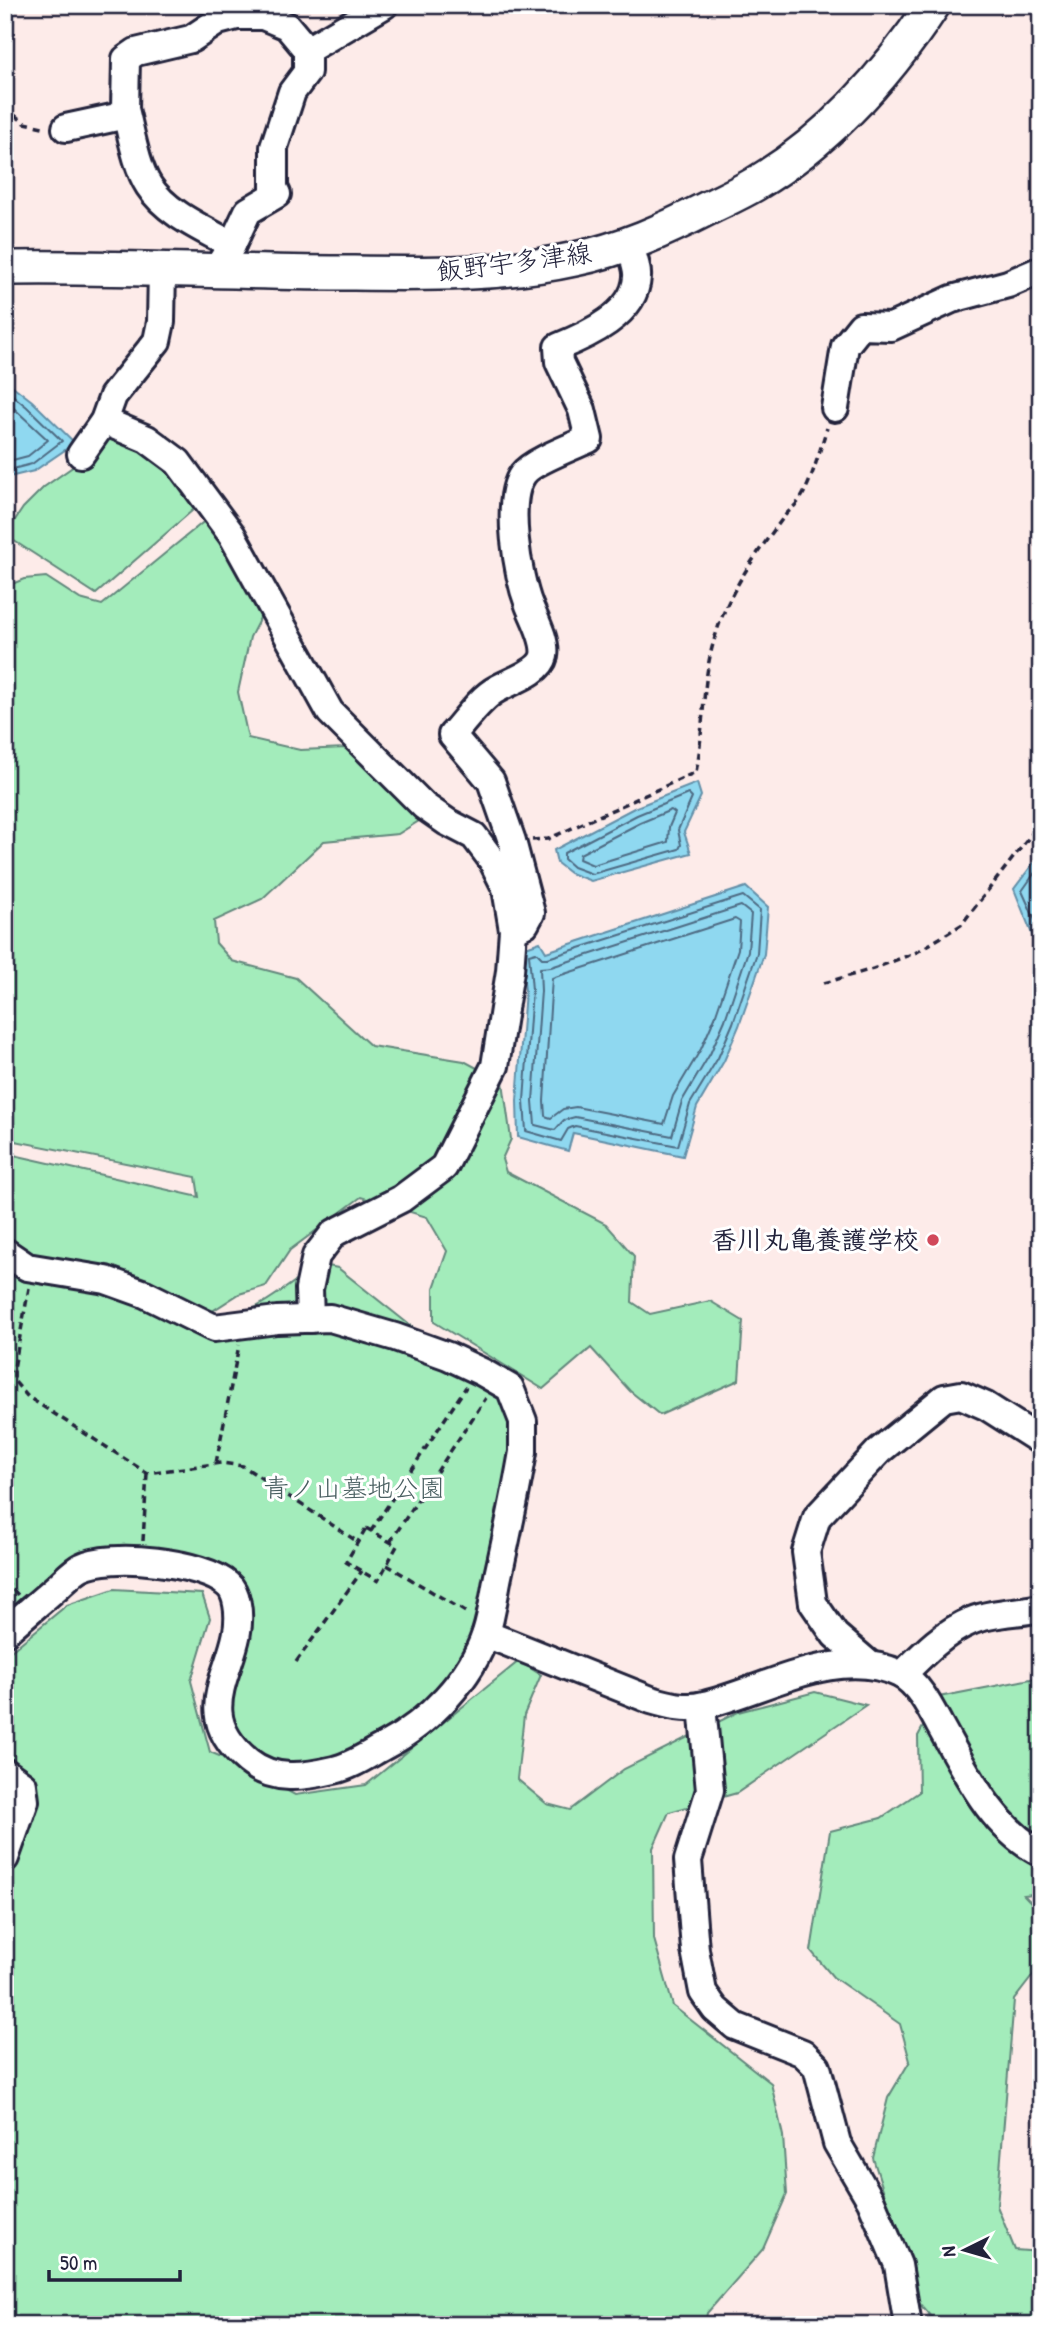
<svg xmlns="http://www.w3.org/2000/svg" width="1046" height="2330" viewBox="0 0 1046 2330" font-family="'Patrick Hand','Klee One',sans-serif">
	<style>
		.green { fill: #a3ecbb; stroke: #62877b; stroke-width: 2 }
		.water { fill: #8fd8f0; stroke: #638fa8; stroke-width: 2 }
		.lines { fill: none; stroke-linecap: round; stroke-linejoin: round }
		.shore { stroke: #4e6b83; stroke-width: 2 }
		.minor-casing { stroke: #22223b; stroke-width: 32 }
		.major-casing { stroke: #22223b; stroke-width: 38 }
		.path { stroke: #22223b; stroke-width: 3.5; stroke-dasharray: 7 5; stroke-linecap: butt }
		.minor { stroke: #fff; stroke-width: 26 }
		.major { stroke: #fff; stroke-width: 33 }
		.poi-dot { fill: #d1495b; stroke: #fff; stroke-width: 2.5 }
		.labels { text-anchor: middle; stroke-width: 6; stroke-linejoin: round; paint-order: stroke }
		.street-label { font-size: 26px; fill: #22223b; stroke: #fff }
		.poi-label { font-size: 26px; font-weight: bold; fill: #22223b; stroke: #fff; text-anchor: end }
		.park-label { font-size: 26px; fill: #495f61; stroke: #fff }
	</style>
	<rect width="100%" height="100%" fill="#fdebe9"/>
	<filter id="ink" filterUnits="userSpaceOnUse"><feTurbulence type="fractalNoise" baseFrequency=".0143" numOctaves="2"/><feDisplacementMap in="SourceGraphic" scale="14" xChannelSelector="R" yChannelSelector="G"/><feConvolveMatrix kernelMatrix="1 2 1 2 8 2 1 2 1" color-interpolation-filters="sRGB"/></filter>
	<g filter="url(#ink)">
		<g class="green">
			<polygon points="106,431 146,447 200,504 96,594 5,535 23,508 44,487 81,461"/>
			<path d="M207,519L263,612L250,637L238,692L248,738L300,750L346,748L422,819L398,834L324,841L262,899L214,921L216,943L232,961L296,978L371,1046L464,1061L503,1082L511,1139L502,1159L506,1172L606,1224L634,1256L632,1302L650,1314L710,1301L743,1321L739,1380L660,1415L630,1391L591,1348L543,1389L434,1322V1288L447,1251L427,1217L361,1197L290,1250L266,1286L239,1294L211,1312C213,1313 219,1318 220,1318C244,1323 299,1278 318,1264L338,1268L426,1338L521,1395L506,1603L492,1655L469,1689L425,1734L269,1781L295,1795L366,1785L519,1661L541,1675L524,1715L517,1779L547,1804L570,1810L624,1769L738,1712L815,1692L866,1705L737,1793L669,1812L653,1848L654,1939L673,2006L771,2083L783,2136L787,2194L763,2249L707,2313L705,2325H5V1656L67,1605L114,1589L202,1594L210,1618L191,1681L210,1752L240,1765L208,1706V1687L230,1625L223,1592L181,1573L97,1569L5,1644V1153L199,1197L196,1177L5,1139V587L24,579L46,577L80,599L102,605Z"/>
			<polygon points="1041,998 1041,1074 1036,1060 1033,1000"/>
			<polygon points="1041,1677 1041,1893 1024,1895 1041,1913 1041,1965 1014,2000 997,2206 1015,2250 1041,2252 1041,2325 938,2325 919,2303 873,2158 888,2098 910,2061 900,2024 833,1977 811,1951 830,1831 881,1818 919,1792 918,1736 939,1697"/>
		</g>
		<g class="water">
			<polygon points="5,380 32,401 75,443 34,471 5,478"/>
			<polygon points="697,783 701,796 684,832 691,853 591,881 570,873 557,863 554,850 634,808"/>
			<polygon points="1041,853 1041,940 1034,939 1014,889"/>
			<polygon points="746,887 768,907 764,954 739,1026 724,1061 697,1107 683,1156 573,1133 568,1151 518,1137 517,1101 525,990 520,949 540,942 546,952"/>
		</g>
		<g class="lines">
			<g class="shore">
				<polyline points="5,389 27,407 62,441 32,464 5,471"/>
				<polyline points="5,400 48,440 28,456 5,462"/>
				<polygon points="688,794 692,798 678,830 681,845 679,849 592,874 573,867 564,859 564,853 637,815"/>
				<polygon points="671,810 675,813 669,827 668,842 593,865 579,859 580,854 640,823"/>
				<polyline points="1041,864 1022,891 1041,933"/>
				<polygon points="743,896 760,910 757,953 733,1023 718,1058 690,1104 678,1146 575,1126 568,1129 561,1141 526,1131 524,1101 532,990 529,954 536,952 542,958 548,958"/>
				<polygon points="741,906 751,914 748,951 725,1020 710,1054 682,1101 672,1136 575,1117 564,1120 555,1130 535,1125 533,1101 541,991 540,968 551,967"/>
				<polygon points="735,919 740,922 738,949 715,1017 701,1049 673,1096 664,1124 576,1107 563,1109 551,1118 545,1116 544,1101 552,978"/>
			</g>
			<g class="minor-casing">
				<g id="minor">
					<polyline points="307,50 384,5"/>
					<path d="M125,109C131,132 136,166 149,186C167,214 204,229 232,245"/>
					<polyline points="66,128 117,117 125,109 126,59 136,52 191,39 218,21 237,16 263,16 287,26 307,50 307,72 292,92 274,147 274,188 277,194 248,211 232,245 216,270"/>
					<polyline points="835,408 845,346 861,326 891,327 952,299 1008,284 1041,270"/>
					<polyline points="104,421 147,439 178,462 232,535 330,712 424,806 447,822 474,836 492,860 506,888 513,930 510,971 495,1066 444,1167 401,1199 334,1233 316,1256 309,1289 310,1319"/>
					<polyline points="81,454 104,421 113,396 157,341 161,322 162,269"/>
					<path d="M513,930L525,924L531,913L512,841L491,781L452,735C465,721 480,698 497,689C510,681 540,673 544,656C547,641 534,618 529,605C518,576 504,500 523,474C531,462 574,446 589,439L582,410L559,362L558,347C588,335 635,314 637,277C638,267 632,254 629,244"/>
					<path d="M5,1252L27,1267L106,1280L145,1294L214,1328L277,1320L330,1318L395,1337L448,1356L482,1372L510,1388L523,1421V1452C516,1493 507,1535 498,1576C494,1595 492,1615 486,1633C471,1679 428,1723 386,1745C369,1754 352,1766 334,1770C304,1777 274,1782 248,1761C182,1707 248,1661 237,1604C236,1598 233,1589 228,1585C204,1562 110,1552 81,1567C73,1571 65,1580 57,1587C40,1602 22,1617 5,1632"/>
					<path d="M486,1634L651,1700C668,1705 686,1710 704,1705C763,1691 838,1644 900,1674C918,1683 930,1707 939,1724C965,1770 991,1828 1041,1853"/>
					<polyline points="870,1665 835,1635 813,1603 806,1552 817,1517 879,1451 944,1398 961,1395 986,1406 1041,1441"/>
					<path d="M902,1675C922,1655 944,1632 971,1621C992,1612 1018,1613 1041,1608"/>
					<polyline points="702,1706 710,1790 688,1860 695,1950 703,1992 715,2009 735,2026 803,2053 817,2067 837,2143 871,2201 898,2265 908,2325"/>
					<polyline points="5,1772 23,1785 25,1801 5,1858"/>
				</g>
			</g>
			<g class="major-casing">
				<path id="major" d="M5,268C122,266 238,273 354,273C428,274 503,275 575,259C623,249 665,230 708,208C724,200 740,193 755,184C827,141 887,75 933,5"/>
			</g>
			<g class="path">
				<polyline points="5,108 25,123 47,128"/>
				<path d="M532,840L548,839L696,772C705,726 701,679 716,634C729,591 756,554 783,518C788,511 796,506 801,498C811,483 821,446 827,428"/>
				<polyline points="824,983 873,969 917,952 961,925 1041,822"/>
				<polyline points="29,1288 14,1368 14,1381 28,1397 147,1473 221,1463 243,1466 358,1542"/>
				<polyline points="5,1374 14,1368"/>
				<polyline points="216,1463 239,1345"/>
				<polygon points="366,1528 397,1546 378,1581 346,1562"/>
				<polyline points="371,1531 466,1387"/>
				<polyline points="143,1541 147,1473"/>
				<polyline points="390,1542 486,1398"/>
				<polyline points="387,1565 469,1614"/>
				<polyline points="5,1581 18,1595"/>
				<polyline points="296,1662 362,1571"/>
			</g>
			<use href="#minor" class="minor"/>
			<use href="#major" class="major"/>
		</g>
	</g>
	<circle class="poi-dot" cx="933" cy="1240" r="7"/>
	<g class="labels">
		<g class="street-label">
			<text transform="translate(514 262) rotate(-7)" y="9">飯野宇多津線</text>
		</g>
		<g class="poi-label">
			<text x="919" y="1249">香川丸亀養護学校</text>
		</g>
		<g class="park-label">
			<text x="354" y="1497">青ノ山墓地公園</text>
		</g>
	</g>
	<rect width="1046" height="2330" fill="none" stroke="#fff" stroke-width="28"/>
	<rect x="14" y="14" width="1018" height="2302" fill="none" stroke="#22223b" stroke-width="2.5" filter="url(#ink)"/>
	<g transform="translate(965 2250) rotate(265)" stroke="#ffffff" stroke-width="5" paint-order="stroke">
	<path d="M0-5L12 26L0 18L-12 26Z" fill="#22223b"/>
	<text y="-10" font-size="19" font-weight="bold" text-anchor="middle" fill="#22223b">N</text>
	</g>
	<path d="M49 2270v10h131v-10" fill="none" stroke="#22223b" stroke-width="3.5"/>
	<text x="60" y="2270" font-size="21" fill="#22223b" stroke="#ffffff" stroke-width="5" paint-order="stroke">50 m</text>
</svg>
